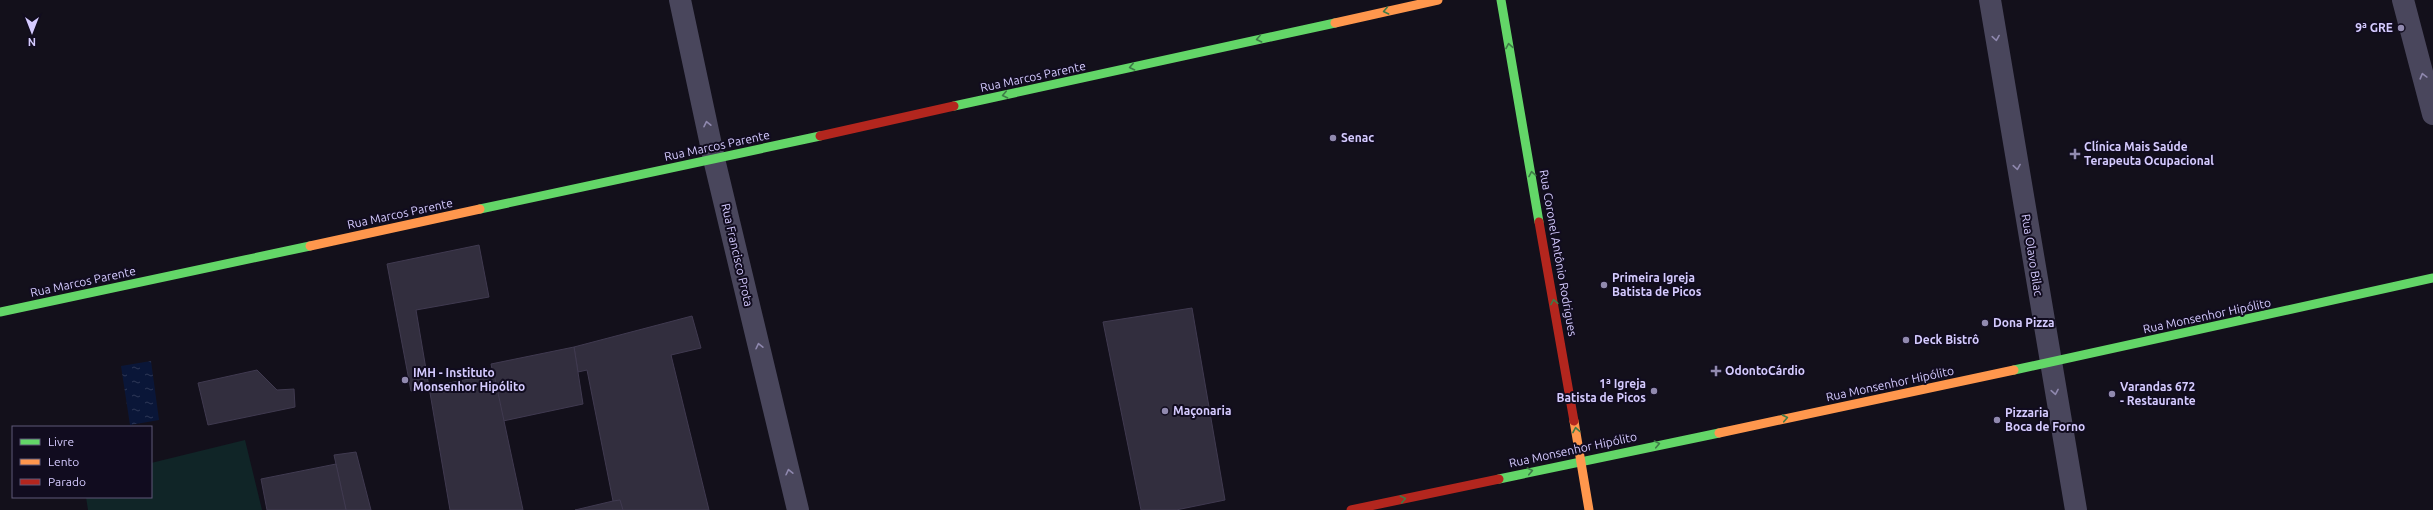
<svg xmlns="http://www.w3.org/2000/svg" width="2433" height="510" viewBox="0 0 2433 510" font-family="Ubuntu,sans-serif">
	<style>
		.pitch { fill: #102527 }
		.water { fill: url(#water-ripples) }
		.building { fill: #322e3e; stroke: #403a50 }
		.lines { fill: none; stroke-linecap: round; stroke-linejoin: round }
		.street { stroke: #49465c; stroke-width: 22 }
		.fast { stroke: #63d668; stroke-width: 9 }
		.slow { stroke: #ff974d; stroke-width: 9 }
		.jam { stroke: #b3261e; stroke-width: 9 }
		.oneway { stroke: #3e7b47 }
		.oneway2 { stroke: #8f88ae }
		.poi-dot { fill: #918aaf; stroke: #110c1f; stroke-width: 1.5 }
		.labels { text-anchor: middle; stroke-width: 4; stroke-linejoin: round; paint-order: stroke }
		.poi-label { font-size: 12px; font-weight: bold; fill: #d5cbff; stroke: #110c1f; text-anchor: start }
		.street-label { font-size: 12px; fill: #d5cbff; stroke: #110c1f }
	</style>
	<defs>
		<pattern id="water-ripples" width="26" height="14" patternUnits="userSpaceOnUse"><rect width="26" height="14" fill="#0a1638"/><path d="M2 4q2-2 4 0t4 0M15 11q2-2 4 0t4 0" fill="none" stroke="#2d3756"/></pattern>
	</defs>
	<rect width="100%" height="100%" fill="#13101b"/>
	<polygon class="pitch" points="245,440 262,510 88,510 86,497 151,497 151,463"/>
	<polygon class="water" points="151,361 159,420 130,425 121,366"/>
	<g class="building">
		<polygon points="479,245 489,297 416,310 429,387 411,391 387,264"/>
		<polygon points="1192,308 1225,500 1176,510 1141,510 1103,322"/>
		<polygon points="692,316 701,348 671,355 709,510 619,510 613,501 587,370 578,372 574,347"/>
		<polygon points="574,347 583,404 503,421 491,364"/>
		<polygon points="257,370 277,390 294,389 295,407 208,425 198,383"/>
		<polygon points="494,374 523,510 450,510 429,387"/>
		<polygon points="356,452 371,510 346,510 334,455"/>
		<polygon points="336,464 346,510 267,510 261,479"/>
		<polygon points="620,500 623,510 575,510 613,501"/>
	</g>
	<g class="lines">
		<g class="street">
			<polyline points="680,0 714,159 798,510"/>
			<polyline points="1990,0 2076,510"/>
			<polyline points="2403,0 2433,114"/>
		</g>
		<g class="fast">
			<polyline points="1501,0 1539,222"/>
			<polyline points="954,106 1335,23"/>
			<polyline points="480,209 820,136"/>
			<polyline points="0,312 310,246"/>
			<polyline points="2014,370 2433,278"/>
			<polyline points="1499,479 1719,433"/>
		</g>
		<g class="slow">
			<polyline points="1335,23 1438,0"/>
			<polyline points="310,246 480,209"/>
			<polyline points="1574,421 1589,510"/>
			<polyline points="1719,433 2014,370"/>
		</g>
		<g class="jam">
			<polyline points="820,136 954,106"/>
			<polyline points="1539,222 1574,421"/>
			<polyline points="1351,510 1499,479"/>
		</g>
	</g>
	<defs><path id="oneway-chevron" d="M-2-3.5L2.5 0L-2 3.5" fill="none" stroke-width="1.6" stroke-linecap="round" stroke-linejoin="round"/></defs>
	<g class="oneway">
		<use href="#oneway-chevron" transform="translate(1386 11) rotate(168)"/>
		<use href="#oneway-chevron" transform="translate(1259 39) rotate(168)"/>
		<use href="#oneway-chevron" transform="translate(1509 46) rotate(-100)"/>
		<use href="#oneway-chevron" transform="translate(1132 67) rotate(168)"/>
		<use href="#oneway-chevron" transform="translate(1005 95) rotate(168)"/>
		<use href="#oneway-chevron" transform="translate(1532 174) rotate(-100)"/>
		<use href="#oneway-chevron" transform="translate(1554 302) rotate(-100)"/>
		<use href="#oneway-chevron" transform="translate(1785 418) rotate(-12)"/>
		<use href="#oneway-chevron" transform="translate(1576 430) rotate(-100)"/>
		<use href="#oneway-chevron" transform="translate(1657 444) rotate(-12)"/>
		<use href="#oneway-chevron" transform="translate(1530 471) rotate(-12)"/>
		<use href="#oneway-chevron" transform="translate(1403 499) rotate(-12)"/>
	</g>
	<g class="oneway2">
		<use href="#oneway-chevron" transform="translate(1996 38) rotate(81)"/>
		<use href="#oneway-chevron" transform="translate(2423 76) rotate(-105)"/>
		<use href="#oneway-chevron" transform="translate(707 124) rotate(-102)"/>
		<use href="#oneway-chevron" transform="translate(2017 167) rotate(81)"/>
		<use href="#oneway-chevron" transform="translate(759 346) rotate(-103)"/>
		<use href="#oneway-chevron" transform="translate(2055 392) rotate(80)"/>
		<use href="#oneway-chevron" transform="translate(789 472) rotate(-103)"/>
	</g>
	<g class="poi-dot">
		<circle cx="2401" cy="28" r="4"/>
		<circle cx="1333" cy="138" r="4"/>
		<path d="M2073 148h4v4h4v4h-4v4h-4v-4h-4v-4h4z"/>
		<circle cx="1604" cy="285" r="4"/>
		<circle cx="1985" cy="323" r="4"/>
		<circle cx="1906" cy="340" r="4"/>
		<path d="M1714 365h4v4h4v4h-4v4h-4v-4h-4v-4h4z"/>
		<circle cx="405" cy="380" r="4"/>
		<circle cx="1654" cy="391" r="4"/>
		<circle cx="2112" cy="394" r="4"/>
		<circle cx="1165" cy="411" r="4"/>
		<circle cx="1997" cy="420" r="4"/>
	</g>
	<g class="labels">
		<g class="poi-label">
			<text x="2393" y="32" text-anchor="end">9ª GRE</text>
			<text x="1341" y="142">Senac</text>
			<text x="2084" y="151">Clínica Mais Saúde<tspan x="2084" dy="14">Terapeuta Ocupacional</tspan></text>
			<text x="1612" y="282">Primeira Igreja<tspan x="1612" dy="14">Batista de Picos</tspan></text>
			<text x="1993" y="327">Dona Pizza</text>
			<text x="1914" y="344">Deck Bistrô</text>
			<text x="1725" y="375">OdontoCárdio</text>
			<text x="413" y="377">IMH - Instituto<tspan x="413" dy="14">Monsenhor Hipólito</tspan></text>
			<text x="1646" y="388" text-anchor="end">1ª Igreja<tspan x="1646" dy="14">Batista de Picos</tspan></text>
			<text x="2120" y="391">Varandas 672<tspan x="2120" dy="14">- Restaurante</tspan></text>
			<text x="1173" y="415">Maçonaria</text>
			<text x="2005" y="417">Pizzaria<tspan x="2005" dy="14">Boca de Forno</tspan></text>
		</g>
		<g class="street-label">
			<text transform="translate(1033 77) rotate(-12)" y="4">Rua Marcos Parente</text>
			<text transform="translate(717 146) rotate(-12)" y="4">Rua Marcos Parente</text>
			<text transform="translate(400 214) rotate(-12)" y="4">Rua Marcos Parente</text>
			<text transform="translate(1558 253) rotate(80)" y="4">Rua Coronel Antônio Rodrigues</text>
			<text transform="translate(737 255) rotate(77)" y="4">Rua Francisco Prota</text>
			<text transform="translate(2032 255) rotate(81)" y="4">Rua Olavo Bilac</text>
			<text transform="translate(83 282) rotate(-12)" y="4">Rua Marcos Parente</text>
			<text transform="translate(2207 316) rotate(-12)" y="4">Rua Monsenhor Hipólito</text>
			<text transform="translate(1890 384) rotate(-12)" y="4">Rua Monsenhor Hipólito</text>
			<text transform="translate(1573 450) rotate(-12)" y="4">Rua Monsenhor Hipólito</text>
		</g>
	</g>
	<rect x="12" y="426" width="140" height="72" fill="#110c1f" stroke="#5f5879"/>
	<rect x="20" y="439" width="20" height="6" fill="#63d668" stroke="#5f5879"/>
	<text x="48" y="446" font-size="12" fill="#d5cbff">Livre</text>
	<rect x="20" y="459" width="20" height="6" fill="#ff974d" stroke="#5f5879"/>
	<text x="48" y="466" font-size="12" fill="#d5cbff">Lento</text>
	<rect x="20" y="479" width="20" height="6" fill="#b3261e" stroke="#5f5879"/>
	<text x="48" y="486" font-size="12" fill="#d5cbff">Parado</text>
	<g transform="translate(32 32) rotate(180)" stroke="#110c1f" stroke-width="3" paint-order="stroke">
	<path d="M0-3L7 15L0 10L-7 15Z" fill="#d5cbff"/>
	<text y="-6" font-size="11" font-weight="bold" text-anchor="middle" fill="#d5cbff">N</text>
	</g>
</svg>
